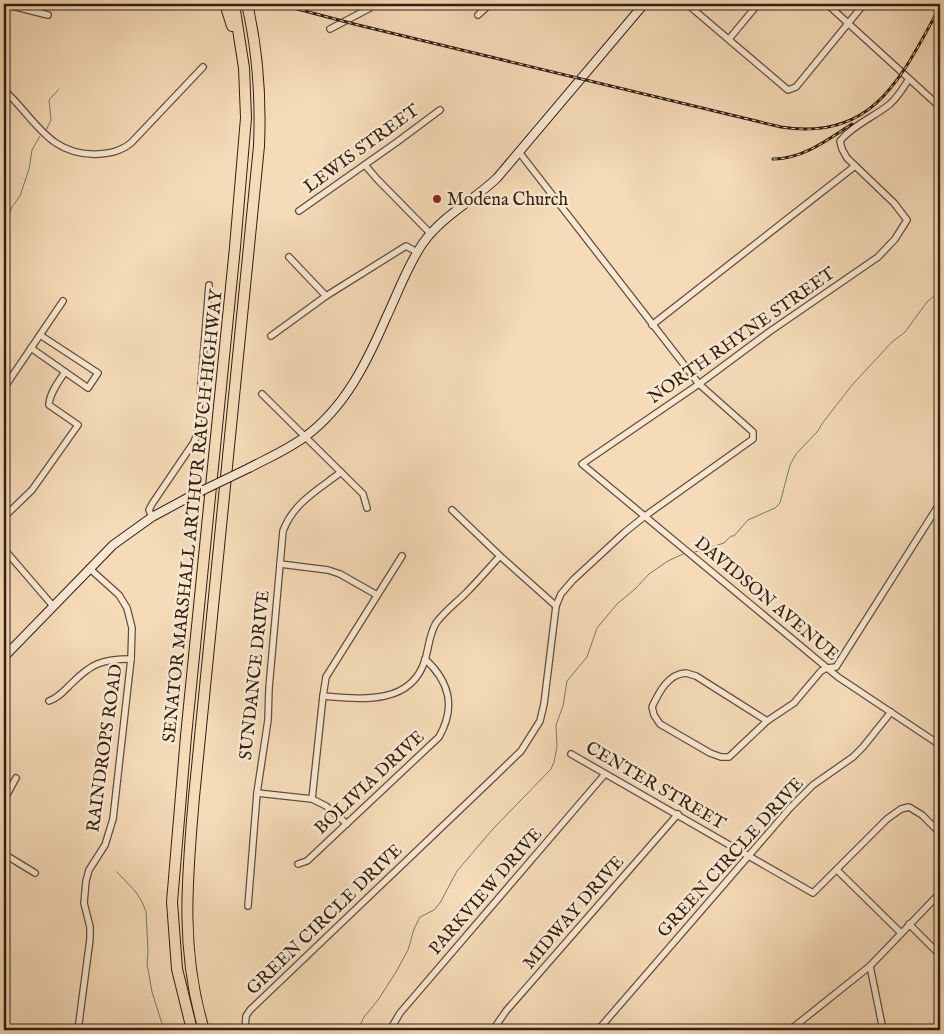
<svg xmlns="http://www.w3.org/2000/svg" width="944" height="1034" viewBox="0 0 944 1034" font-family="'IM FELL English',serif">
	<style>
		.lines { fill: none; stroke-linecap: round; stroke-linejoin: round }
		.stream { stroke: #737d6c; stroke-width: 1 }
		.street-casing { stroke: #644e3a; stroke-width: 8 }
		.secondary-casing { stroke: #331f10; stroke-width: 10 }
		.highway-casing { stroke: #331f10; stroke-width: 12 }
		.street { stroke: #f8e8d1; stroke-width: 5.5 }
		.secondary { stroke: #f8e8d1; stroke-width: 8 }
		.highway { stroke: #f5dbb8; stroke-width: 10 }
		.rail-casing { stroke: #331f10; stroke-width: 3 }
		.rail { stroke: #f8e8d1; stroke-width: 1; stroke-dasharray: 4; stroke-linecap: butt }
		.secondary-bridge-casing { stroke: #331f10; stroke-width: 10; stroke-linecap: butt }
		.secondary-bridge { stroke: #f8e8d1; stroke-width: 8 }
		.poi-dot { fill: #8f2418; stroke: #f8e8d1; stroke-width: 2 }
		.labels { text-anchor: middle; stroke-width: 5; stroke-linejoin: round; paint-order: stroke }
		.street-label { font-size: 18px; fill: #331f10; stroke: #f8e8d1 }
		.poi-label { font-size: 18px; fill: #331f10; stroke: #f8e8d1; text-anchor: start }
	</style>
	<rect width="100%" height="100%" fill="#f5dbb8"/>
	<filter id="stains"><feTurbulence type="fractalNoise" baseFrequency=".004" numOctaves="4"/><feColorMatrix values="0 0 0 0 .2 0 0 0 0 .09 0 0 0 0 .02 0 0 0 .5 -.17"/></filter>
	<radialGradient id="worn" r=".72"><stop offset=".6" stop-color="#630" stop-opacity="0"/><stop offset="1" stop-color="#630" stop-opacity=".3"/></radialGradient>
	<g class="lines">
		<g class="stream">
			<polyline points="46,130 51,120 49,100 59,89"/>
			<polyline points="4,226 12,207 20,196 29,169 32,150 40,136"/>
			<polyline points="695,552 724,543 731,536 734,536 748,520 775,508 780,503 790,465 796,454 817,432 824,421 853,384 892,342 905,332 927,302 940,291"/>
			<polyline points="117,872 135,891 141,900 146,911 148,952 147,964 152,992 164,1030"/>
			<polyline points="358,1030 364,1017 378,1000 396,972 408,950 414,929 420,917 434,910 440,903 457,871 492,830 551,769 554,762 557,747 556,725 563,706 567,681 587,657 597,628 617,604 635,589 649,574 668,561 685,553"/>
		</g>
		<g class="street-casing">
			<g id="street">
				<polyline points="4,4 48,15"/>
				<polyline points="687,4 788,90 796,87 864,4"/>
				<polyline points="827,4 940,107"/>
				<polyline points="478,15 490,4"/>
				<polyline points="330,29 370,8 372,4"/>
				<polyline points="729,39 758,4"/>
				<path d="M909,79C903,88 898,97 890,104C874,117 853,125 840,141L842,149L847,158L894,203L907,220L895,239L878,257L769,332L699,384L582,464L838,677L940,745"/>
				<path d="M4,90C35,118 49,157 99,154C112,153 121,151 131,143L203,67"/>
				<polyline points="365,165 377,179 430,233"/>
				<polyline points="299,211 397,142 440,110"/>
				<polyline points="289,257 326,296"/>
				<polyline points="652,325 855,166"/>
				<polyline points="271,336 326,296 406,246 417,252"/>
				<polyline points="31,348 88,388 98,373 40,335"/>
				<polyline points="4,388 63,301"/>
				<polyline points="262,394 363,494 367,508"/>
				<polyline points="452,510 500,556 556,606"/>
				<path d="M4,517L32,490L78,425L49,405C49,394 59,381 65,372"/>
				<polyline points="152,517 149,510 152,504 194,442 197,434 209,285"/>
				<polyline points="4,549 53,606"/>
				<polyline points="280,564 328,570 340,574 377,595"/>
				<path d="M686,673L696,676L767,721L729,757H721L710,753L660,724L654,715L652,707C659,692 668,674 686,673Z"/>
				<path d="M323,696C360,699 411,706 425,660C429,647 429,635 436,623C445,611 456,603 466,593C478,581 489,568 500,556"/>
				<path d="M49,701C58,698 64,691 71,684C91,664 101,659 131,659"/>
				<polyline points="767,721 794,703 821,671 827,668 836,667 940,503"/>
				<polyline points="571,754 813,893 887,819 901,809 909,807 922,815 940,833"/>
				<polyline points="257,793 312,799 326,806 347,824"/>
				<polyline points="312,799 323,696 326,677 402,556"/>
				<polyline points="4,800 16,778"/>
				<polyline points="4,854 35,873"/>
				<path d="M298,864L307,861L439,737C456,707 450,682 425,659"/>
				<polyline points="837,870 901,933"/>
				<path d="M248,906L257,793L268,720L269,688L283,531C294,502 318,490 341,472"/>
				<polyline points="909,924 940,955"/>
				<polyline points="870,966 883,1030"/>
				<polyline points="78,1030 90,939 90,927 84,903 86,881 89,870 105,845 113,819 131,659 132,628 127,608 119,595 89,568"/>
				<polyline points="245,1030 246,1016 250,1010 491,780 521,751 540,721 544,704 556,606 561,594 573,580 625,532 645,516 753,439 753,432 699,384 519,152"/>
				<polyline points="390,1030 400,1013 605,774"/>
				<polyline points="493,1030 506,1011 678,814"/>
				<polyline points="598,1030 790,808 813,785 853,757 863,747 891,712"/>
				<polyline points="790,1030 870,966 940,893"/>
			</g>
		</g>
		<g class="secondary-casing">
			<g id="secondary">
				<path d="M249,468C268,458 289,449 306,436C345,407 367,362 386,318C398,293 407,266 423,243C442,216 473,201 497,178L644,4"/>
				<polyline points="4,657 113,545 152,517 191,496"/>
			</g>
		</g>
		<g class="highway-casing">
			<g id="highway">
				<polyline points="225,4 232,26"/>
				<polyline points="192,1030 177,969 172,902 186,736 235,247 246,118 244,68 234,4"/>
				<path d="M204,1030C180,951 187,878 194,797L259,146C261,98 258,51 247,4"/>
			</g>
		</g>
		<use href="#street" class="street"/>
		<use href="#secondary" class="secondary"/>
		<use href="#highway" class="highway"/>
		<g class="rail-casing">
			<g id="rail">
				<path d="M278,4L358,25L781,127C875,142 902,75 940,7"/>
				<path d="M773,159C803,159 827,140 852,124"/>
			</g>
		</g>
		<use href="#rail" class="rail"/>
		<g class="secondary-bridge-casing">
			<polyline id="secondary-bridge" points="191,496 249,468"/>
		</g>
		<use href="#secondary-bridge" class="secondary-bridge"/>
	</g>
	<circle class="poi-dot" cx="437" cy="199" r="5"/>
	<g class="labels">
		<g class="street-label">
			<text transform="translate(361 148) rotate(-36)" y="6">LEWIS STREET</text>
			<text transform="translate(741 335) rotate(-35)" y="6">NORTH RHYNE STREET</text>
			<text transform="translate(192 516) rotate(-84)" y="6">SENATOR MARSHALL ARTHUR RAUCH HIGHWAY</text>
			<text transform="translate(767 598) rotate(40)" y="6">DAVIDSON AVENUE</text>
			<text transform="translate(254 675) rotate(-84)" y="6">SUNDANCE DRIVE</text>
			<text transform="translate(104 748) rotate(-82)" y="6">RAINDROPS ROAD</text>
			<text transform="translate(369 782) rotate(-43)" y="6">BOLIVIA DRIVE</text>
			<text transform="translate(656 785) rotate(30)" y="6">CENTER STREET</text>
			<text transform="translate(730 857) rotate(-48)" y="6">GREEN CIRCLE DRIVE</text>
			<text transform="translate(485 891) rotate(-49)" y="6">PARKVIEW DRIVE</text>
			<text transform="translate(573 912) rotate(-49)" y="6">MIDWAY DRIVE</text>
			<text transform="translate(324 919) rotate(-44)" y="6">GREEN CIRCLE DRIVE</text>
		</g>
		<g class="poi-label">
			<text x="447" y="205">Modena Church</text>
		</g>
	</g>
	<rect width="944" height="1034" fill="none" stroke="#f5dbb8" stroke-width="20"/>
	<rect x="5" y="5" width="934" height="1024" fill="none" stroke="#331f10" stroke-width="2.5"/>
	<rect x="10" y="10" width="924" height="1014" fill="none" stroke="#331f10"/>
	<rect width="100%" height="100%" filter="url(#stains)"/>
	<rect width="100%" height="100%" fill="url(#worn)"/>
</svg>
